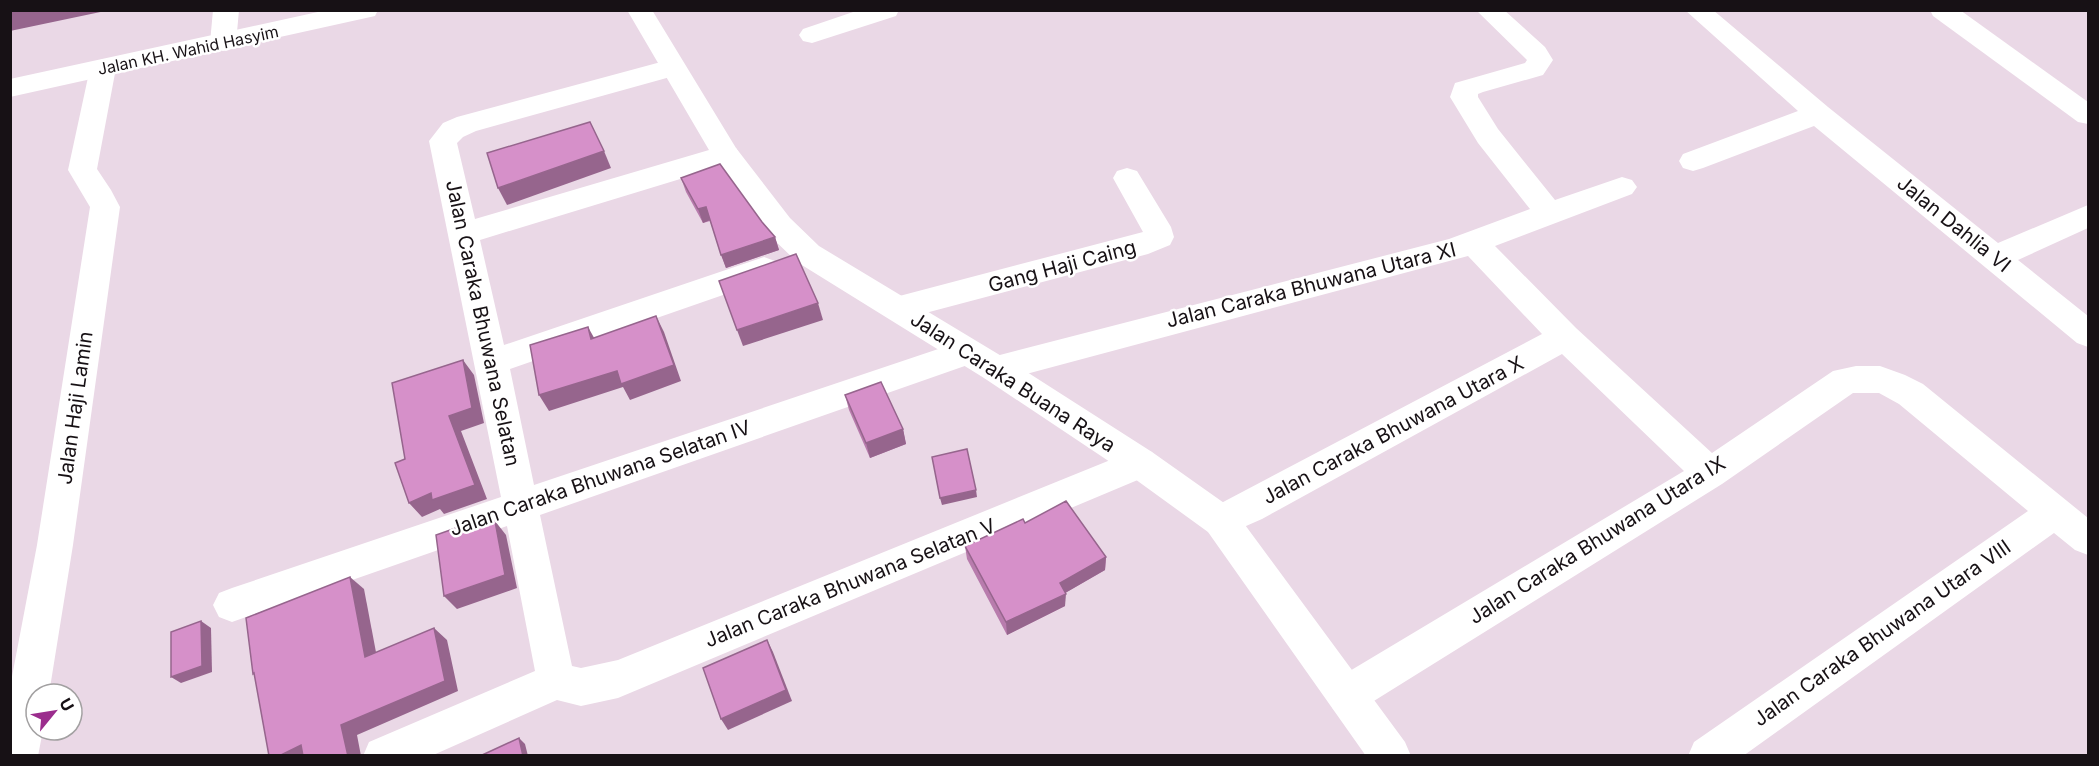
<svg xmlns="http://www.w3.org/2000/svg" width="2099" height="766" viewBox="0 0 2099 766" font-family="Inter,sans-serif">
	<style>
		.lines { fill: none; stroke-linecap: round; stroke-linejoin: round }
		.street { fill: #fff; fill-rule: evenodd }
		.secondary { fill: #fff; fill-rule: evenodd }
		.wall { fill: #b87cad }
		.shaded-wall { fill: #96658d }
		.building { fill: #d690c9; stroke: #96658d; stroke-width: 1.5 }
		.labels { text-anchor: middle; stroke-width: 5; stroke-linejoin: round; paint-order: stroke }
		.far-street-label { font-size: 16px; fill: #171115; stroke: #fff }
		.street-label { font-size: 20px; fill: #171115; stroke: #fff }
	</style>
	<rect width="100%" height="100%" fill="#ead8e6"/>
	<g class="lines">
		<g class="street">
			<polygon points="213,10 239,10 236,43 232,49 223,51 214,49 210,43"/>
			<polygon points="859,10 899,10 896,16 812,43 803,41 799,35 803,29"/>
			<polygon points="1476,10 1504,10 1545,47 1553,60 1543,75 1483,92 1478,94 1478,97 1498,129 1555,200 1622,177 1632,180 1637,187 1632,194 1495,246 1576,328 1712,453 1833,371 1856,366 1880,366 1905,375 1923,384 2088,518 2088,555 2075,550 2054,533 1743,756 1688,756 1694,742 2028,511 1899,404 1879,393 1853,393 1722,484 1361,709 1347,714 1333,709 1327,695 1333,681 1684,471 1562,354 1262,519 1221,537 1208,532 1203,521 1208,510 1542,334 1468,256 996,382 984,378 980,369 984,360 996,356 1449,239 1530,209 1478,143 1450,97 1455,83 1525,63 1527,60"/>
			<polygon points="1685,10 1713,10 1828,107 1998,243 2088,205 2088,228 2018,260 2088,316 2088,347 2077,343 1814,126 1703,168 1693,171 1683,168 1679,161 1683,154 1798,111"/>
			<polygon points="1930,10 1960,10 2088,102 2088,124 2078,122 1933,16"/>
			<polygon points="103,59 112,62 116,68 97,169 111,190 120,207 73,545 49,694 36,694 36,730 43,730 38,756 10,756 10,687 37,545 90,207 68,170 90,68 94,62"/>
			<polygon points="672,59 681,62 685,68 681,74 476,131 463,137 457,143 475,219 726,145 736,148 740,155 736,162 480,240 504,345 764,257 775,261 779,269 775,277 510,369 534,485 968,339 979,343 984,352 979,361 540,515 572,666 581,668 618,660 1140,448 1152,452 1157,463 1152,474 618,698 581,706 557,700 431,756 363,756 369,742 535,671 507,526 232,622 219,617 213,605 219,593 232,588 501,497 429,141 443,123 457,117"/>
			<polygon points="1127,168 1137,171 1171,227 1174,237 1170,245 1148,254 899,320 888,317 883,308 888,299 1143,232 1113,178 1117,171"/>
		</g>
		<g class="secondary">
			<polygon points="327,10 378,10 375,16 366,18 10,97 10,79"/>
			<polygon points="627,10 652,10 736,148 790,218 819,246 1008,360 1152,452 1234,510 1405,742 1411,756 1366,756 1208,532 1128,474 984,378 797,262 768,234 716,162"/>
		</g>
	</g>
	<g class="wall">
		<polygon points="681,178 762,222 775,237 779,250 726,268 710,221 703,223 686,192"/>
		<polygon points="845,395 903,429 906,444 870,458 849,410"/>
		<polygon points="1025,523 1106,557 1105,570 1065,593 1065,606 1007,635 967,559 965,546"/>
	</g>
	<g class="shaded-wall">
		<polygon points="15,10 110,10 10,31 10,11"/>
		<polygon points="604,151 611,168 507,205 498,188"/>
		<polygon points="706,207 710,220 703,223 698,209"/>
		<polygon points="775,237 779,250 726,268 721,255"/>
		<polygon points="818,303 823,320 743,346 737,330"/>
		<polygon points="656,316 664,332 681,381 630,400 623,387 549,411 539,395"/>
		<polygon points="588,327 597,343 591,339"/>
		<polygon points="463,360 474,375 484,423 461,431 487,499 444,514 440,509 422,517 409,503"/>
		<polygon points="903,429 906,444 870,458 866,443"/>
		<polygon points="976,490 977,497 942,505 940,498"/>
		<polygon points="487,517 496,528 495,521 506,535 517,588 457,609 444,596 489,523"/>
		<polygon points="1106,557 1105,570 1060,596 1060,583"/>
		<polygon points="350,577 364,589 379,668 365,657"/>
		<polygon points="1066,594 1065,606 1007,635 1006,622"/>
		<polygon points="201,621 211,628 212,672 181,683 171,677"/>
		<polygon points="434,628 447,640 458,691 357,735 361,756 348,756 341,725"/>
		<polygon points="767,640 773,652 792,701 728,730 721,719"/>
		<polygon points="519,738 525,744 528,756 523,756"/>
		<polygon points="301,745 316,756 279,756"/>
	</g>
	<g class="building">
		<polygon points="590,122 604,151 498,188 487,153"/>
		<polygon points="720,164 762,222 775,237 721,255 706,207 698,209 681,178"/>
		<polygon points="796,254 818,303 737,330 719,281"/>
		<polygon points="656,316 674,365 621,384 617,371 539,395 530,345 588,327 591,339"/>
		<polygon points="463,360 472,408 449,416 475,485 432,500 431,493 409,503 395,463 405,459 392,383"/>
		<polygon points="881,382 903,429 866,443 845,395"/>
		<polygon points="967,449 976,490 940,498 932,457"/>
		<polygon points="1066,501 1106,557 1060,583 1066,594 1006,622 965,546 1023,519 1025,523"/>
		<polygon points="487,517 489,523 495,521 505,575 444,596 436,535"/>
		<polygon points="350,577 365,657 434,628 445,681 341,725 348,756 303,756 301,745 279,756 269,756 254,673 253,674 246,618"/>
		<polygon points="201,621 202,666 171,677 171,632"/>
		<polygon points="767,640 786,690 721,719 703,668"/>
		<polygon points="519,738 523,756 480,756"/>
	</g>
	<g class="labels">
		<g class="far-street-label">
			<text transform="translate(188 50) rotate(-12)" y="6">Jalan KH. Wahid Hasyim</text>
		</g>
		<g class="street-label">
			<text transform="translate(1954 224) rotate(39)" y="7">Jalan Dahlia VI</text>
			<text transform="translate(1062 266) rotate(-15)" y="7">Gang Haji Caing</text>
			<text transform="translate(1311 285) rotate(-14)" y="7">Jalan Caraka Bhuwana Utara XI</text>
			<text transform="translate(483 323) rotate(78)" y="7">Jalan Caraka Bhuwana Selatan</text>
			<text transform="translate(1013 382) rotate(33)" y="7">Jalan Caraka Buana Raya</text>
			<text transform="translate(75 408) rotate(-82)" y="7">Jalan Haji Lamin</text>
			<text transform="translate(1393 430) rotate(-28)" y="7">Jalan Caraka Bhuwana Utara X</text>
			<text transform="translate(600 478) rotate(-19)" y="7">Jalan Caraka Bhuwana Selatan IV</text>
			<text transform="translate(1597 540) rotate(-32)" y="7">Jalan Caraka Bhuwana Utara IX</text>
			<text transform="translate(850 583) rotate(-22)" y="7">Jalan Caraka Bhuwana Selatan V</text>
			<text transform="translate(1882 633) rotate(-35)" y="7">Jalan Caraka Bhuwana Utara VIII</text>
		</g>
	</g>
	<rect width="2099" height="766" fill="none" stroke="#171115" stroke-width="24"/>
	<g transform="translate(54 712) rotate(60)"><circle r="28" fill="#ffffff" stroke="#a2a0a1" stroke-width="1.5"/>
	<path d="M0-4.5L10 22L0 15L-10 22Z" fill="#9b2d8d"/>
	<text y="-9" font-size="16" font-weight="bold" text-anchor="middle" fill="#171115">U</text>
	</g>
</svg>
